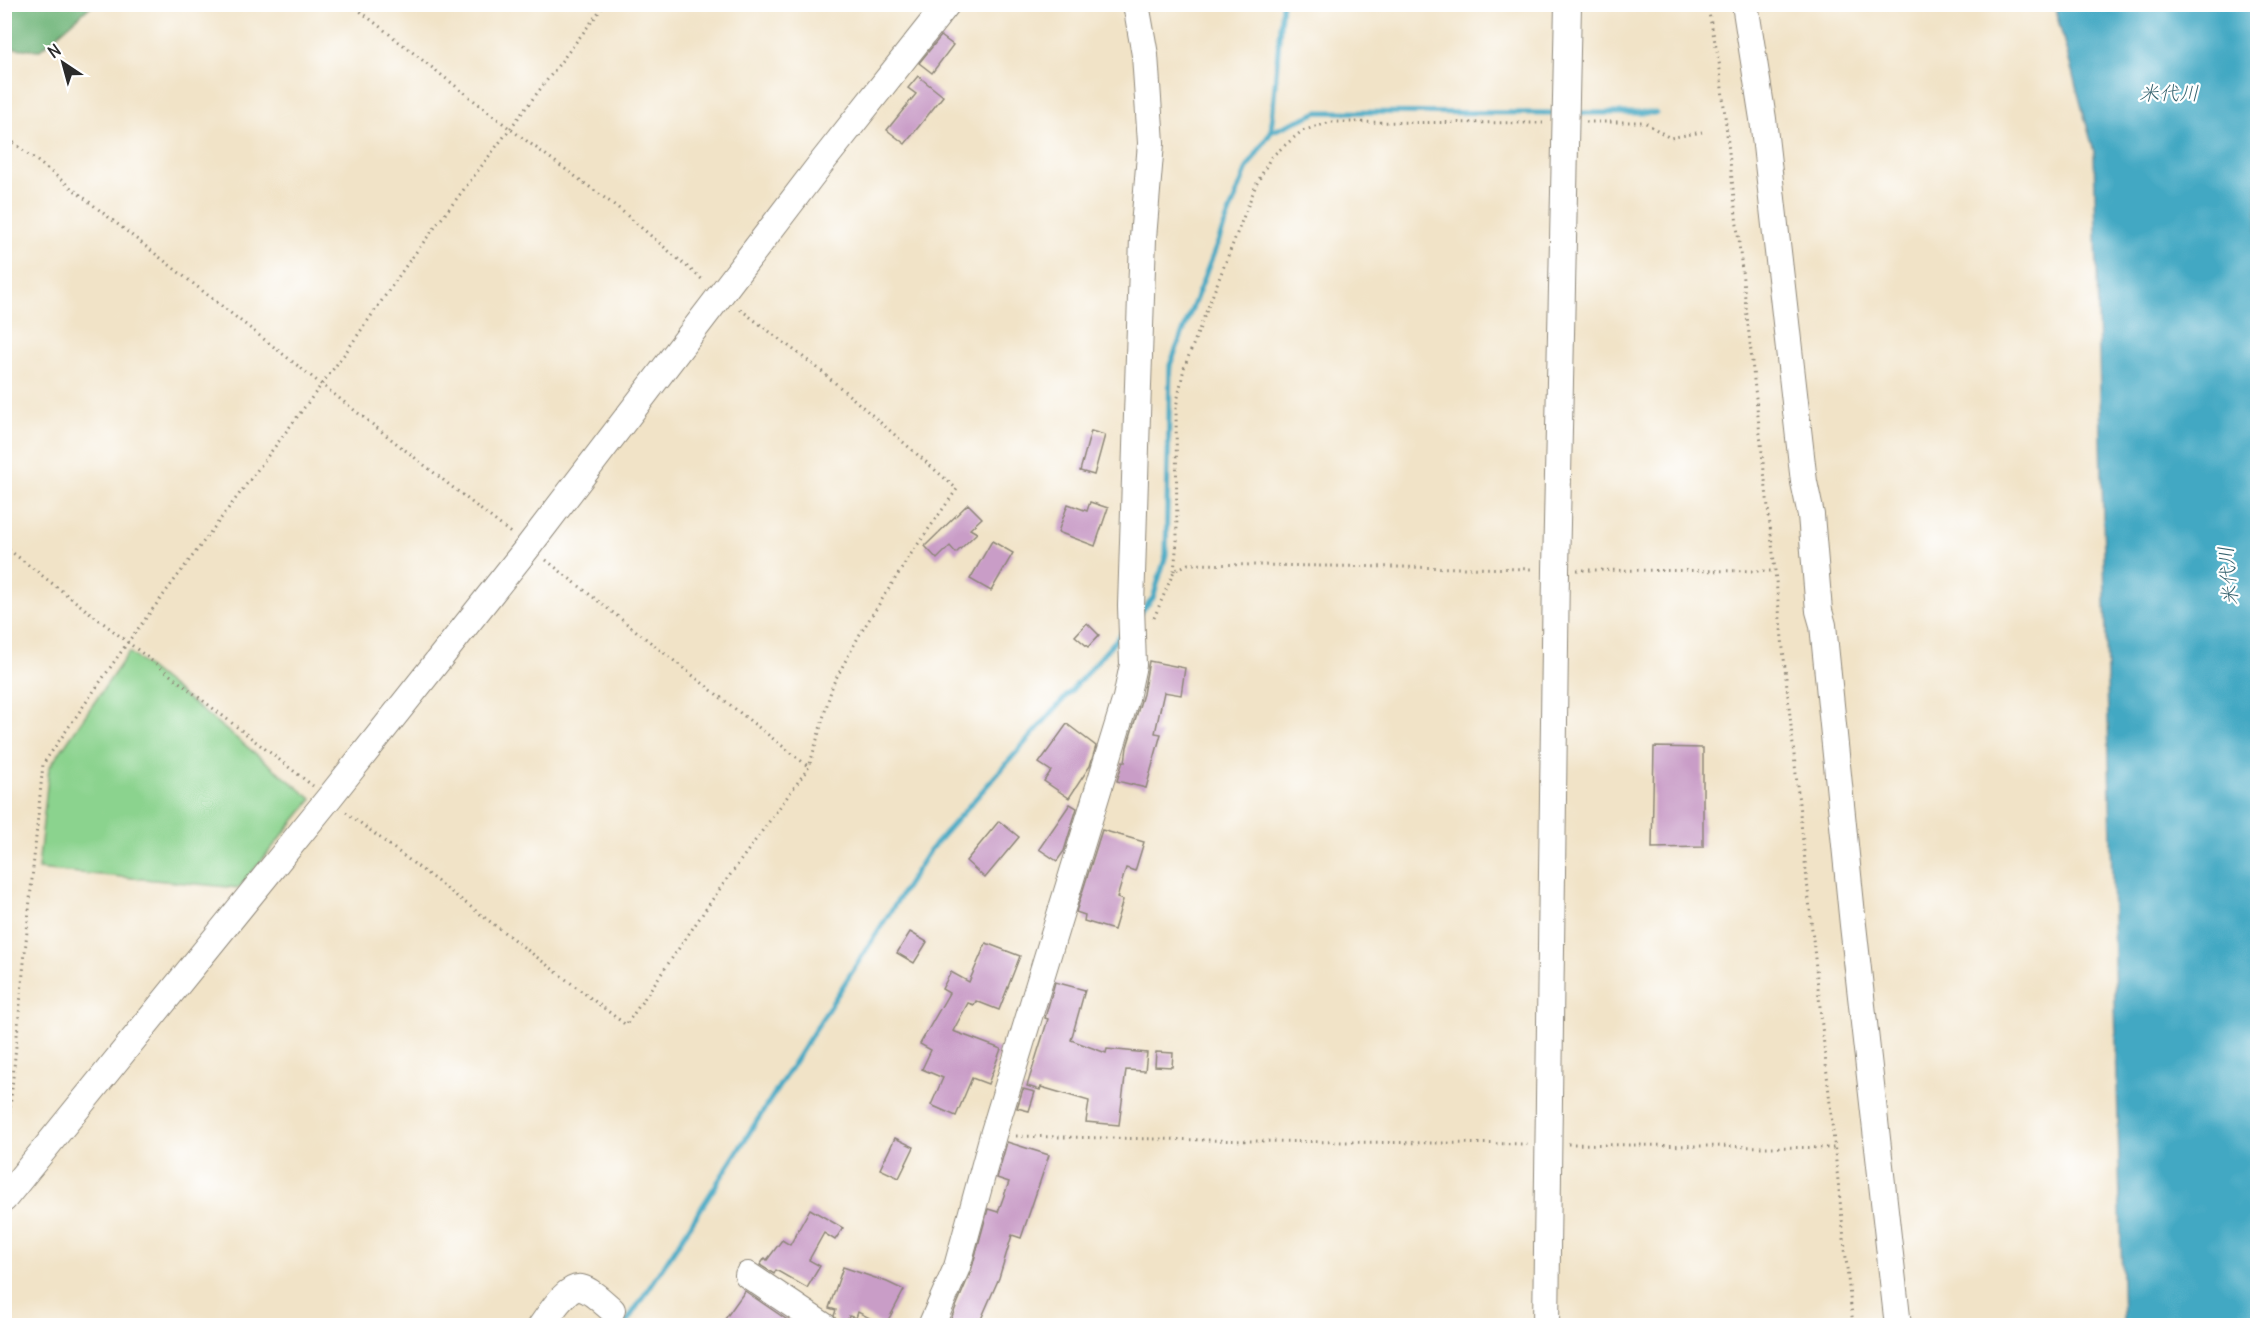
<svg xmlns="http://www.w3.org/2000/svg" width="2262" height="1330" viewBox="0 0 2262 1330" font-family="Delius,'Klee One',sans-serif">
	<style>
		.green { fill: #8bd38e; stroke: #5b7f5c; stroke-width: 1.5 }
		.forest { fill: #70b579; stroke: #4e7052; stroke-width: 1.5 }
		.water { fill: #43a8c3; stroke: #376a77; stroke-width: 1.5 }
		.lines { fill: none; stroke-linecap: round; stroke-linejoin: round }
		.stream { stroke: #43a8c3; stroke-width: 5 }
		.building { fill: #c99dc7 }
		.minor-casing { stroke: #8e8779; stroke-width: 28 }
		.path { stroke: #8e8779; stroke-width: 3; stroke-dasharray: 1.5 4.5; stroke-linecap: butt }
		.minor { stroke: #fff; stroke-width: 26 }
		.labels { text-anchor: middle; stroke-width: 4.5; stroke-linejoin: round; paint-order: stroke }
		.water-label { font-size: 20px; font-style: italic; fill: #36636f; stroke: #fff }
	</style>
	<rect width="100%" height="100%" fill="#fff"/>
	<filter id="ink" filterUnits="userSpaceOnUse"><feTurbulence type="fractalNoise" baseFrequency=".0167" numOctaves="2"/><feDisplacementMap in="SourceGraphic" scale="12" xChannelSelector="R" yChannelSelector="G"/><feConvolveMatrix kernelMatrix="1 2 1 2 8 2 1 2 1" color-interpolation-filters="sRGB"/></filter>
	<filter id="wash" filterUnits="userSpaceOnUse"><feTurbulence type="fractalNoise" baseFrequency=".008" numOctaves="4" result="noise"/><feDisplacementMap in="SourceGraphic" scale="24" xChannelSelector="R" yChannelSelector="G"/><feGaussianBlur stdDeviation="1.35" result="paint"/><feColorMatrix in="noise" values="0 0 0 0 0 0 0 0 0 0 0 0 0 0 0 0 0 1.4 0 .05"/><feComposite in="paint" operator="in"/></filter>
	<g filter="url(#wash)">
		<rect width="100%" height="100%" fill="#f1e3c7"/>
		<polygon class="green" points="129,652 312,799 239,888 38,869 49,768"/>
		<polygon class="forest" points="4,5 5,4 92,5 40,50 10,48 5,39"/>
		<polygon class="water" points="2054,5 2257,5 2257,1325 2123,1326 2123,1323 2094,152"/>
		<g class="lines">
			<g class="stream">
				<polyline points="1573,113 1656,113"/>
				<polyline points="1271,132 1282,4"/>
				<polyline points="1140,613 1153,598 1166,555 1170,365 1247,168 1271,132 1318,112 1558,113"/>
				<polyline points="624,1326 679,1243 929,851 1124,631"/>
			</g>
		</g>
		<g id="blocks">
			<g class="building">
				<polygon points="941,36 953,45 932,73 919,63"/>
				<polygon points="918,76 943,96 905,144 887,130 916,94 908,88"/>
				<polygon points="1091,431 1105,435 1094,475 1080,471"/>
				<polygon points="1090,502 1108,508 1095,546 1058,532 1068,504 1087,511"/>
				<polygon points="968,504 982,518 970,529 977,533 956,553 950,546 937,559 925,546"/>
				<polygon points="992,541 1013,553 991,591 970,579"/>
				<polygon points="1087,623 1099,635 1088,647 1075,636"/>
				<polygon points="1149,661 1185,668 1181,695 1164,692 1155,733 1161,734 1146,788 1117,781 1123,761 1125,762 1127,747 1143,694"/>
				<polygon points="1067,724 1096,746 1090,766 1069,798 1044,781 1051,771 1039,763"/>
				<polygon points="1654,747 1703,748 1703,847 1652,848"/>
				<polygon points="1070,804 1077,808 1064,851 1057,861 1039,849"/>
				<polygon points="999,821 1019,837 985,878 966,861"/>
				<polygon points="1102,830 1144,842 1135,871 1126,868 1117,898 1123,900 1114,930 1084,921 1085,915 1076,912"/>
				<polygon points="910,932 927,942 914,963 897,953"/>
				<polygon points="986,943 1020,956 999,1010 976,1001 974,1005 968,1003 953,1031 1001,1049 988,1084 972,1078 956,1116 931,1105 943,1078 922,1069 931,1050 920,1044 949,993 942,989 951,972 969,982"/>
				<polygon points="1055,982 1085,990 1071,1040 1106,1053 1107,1049 1147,1053 1145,1071 1126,1070 1119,1125 1086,1122 1089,1101 1041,1087 1040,1090 1027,1086 1048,1019 1045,1018"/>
				<polygon points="1156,1052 1173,1053 1172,1067 1155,1066"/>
				<polygon points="1023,1089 1035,1092 1029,1111 1017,1108"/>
				<polygon points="895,1138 914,1147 899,1178 880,1169"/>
				<polygon points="1007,1142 1049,1155 1021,1238 1012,1235 999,1278 978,1326 948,1326 971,1271 988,1209 998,1212 1009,1182 997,1178"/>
				<polygon points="810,1209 843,1228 835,1240 824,1233 809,1260 820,1266 807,1288 776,1270 774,1274 760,1265 765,1258 767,1260 782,1240 790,1245"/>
				<polygon points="843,1267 887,1282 904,1290 885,1326 858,1312 856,1318 849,1316 846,1326 838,1323 834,1316 836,1310 829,1308"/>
				<polygon points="745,1291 796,1326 720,1326"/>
			</g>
		</g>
	</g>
	<g filter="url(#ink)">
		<use href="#blocks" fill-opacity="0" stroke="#8e8779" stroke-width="1.5"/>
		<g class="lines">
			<g class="minor-casing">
				<g id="minor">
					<polyline points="1745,4 1763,119 1804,482 1811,515 1819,611 1823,625 1853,925 1898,1326"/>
					<polyline points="4,1199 329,798 528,547 819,166 947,4"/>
					<polyline points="748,1275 824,1326"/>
					<path d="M541,1326C549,1315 567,1285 581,1288C591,1290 604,1303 612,1310"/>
					<polyline points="931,1326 957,1267 993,1135 1126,698 1133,665 1131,606 1137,415 1143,238 1151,143 1145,55 1136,4"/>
					<polyline points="1546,1326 1556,570 1568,4"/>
				</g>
			</g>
			<g class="path">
				<polyline points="351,4 509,128 617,207 704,281"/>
				<polyline points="1707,4 1719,61 1775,571 1853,1326"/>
				<polyline points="1586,122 1644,122 1670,138 1702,132"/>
				<polyline points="4,135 512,534"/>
				<polyline points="4,546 313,786"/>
				<polyline points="546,560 809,767"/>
				<polyline points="1577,570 1775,571"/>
				<polyline points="1174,571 1177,541 1176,407 1184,368 1256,185 1271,157 1302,131 1331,122 1543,123"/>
				<polyline points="1154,618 1174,571 1188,564 1535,569"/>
				<polyline points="346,812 626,1025 719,890 809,767 833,684 860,634 911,554 957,489 819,369 737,307"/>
				<polyline points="1016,1136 1255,1141 1529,1144"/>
				<polyline points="1568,1144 1835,1148"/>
				<polyline points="5,1161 43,764 128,642 346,352 410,260 605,4"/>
			</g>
			<use href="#minor" class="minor"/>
		</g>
	</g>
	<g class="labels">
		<g class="water-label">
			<text x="2169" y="100">米代川</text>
			<text transform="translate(2228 576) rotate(-95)" y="7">米代川</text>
		</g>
	</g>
	<rect width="2262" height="1330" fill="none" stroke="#fff" stroke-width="24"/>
	<g transform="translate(63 63) rotate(324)" stroke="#ffffff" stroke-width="4.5" paint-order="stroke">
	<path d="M0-4.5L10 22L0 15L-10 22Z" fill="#2b2b2b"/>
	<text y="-9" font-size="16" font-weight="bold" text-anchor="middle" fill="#2b2b2b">N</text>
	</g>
</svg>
